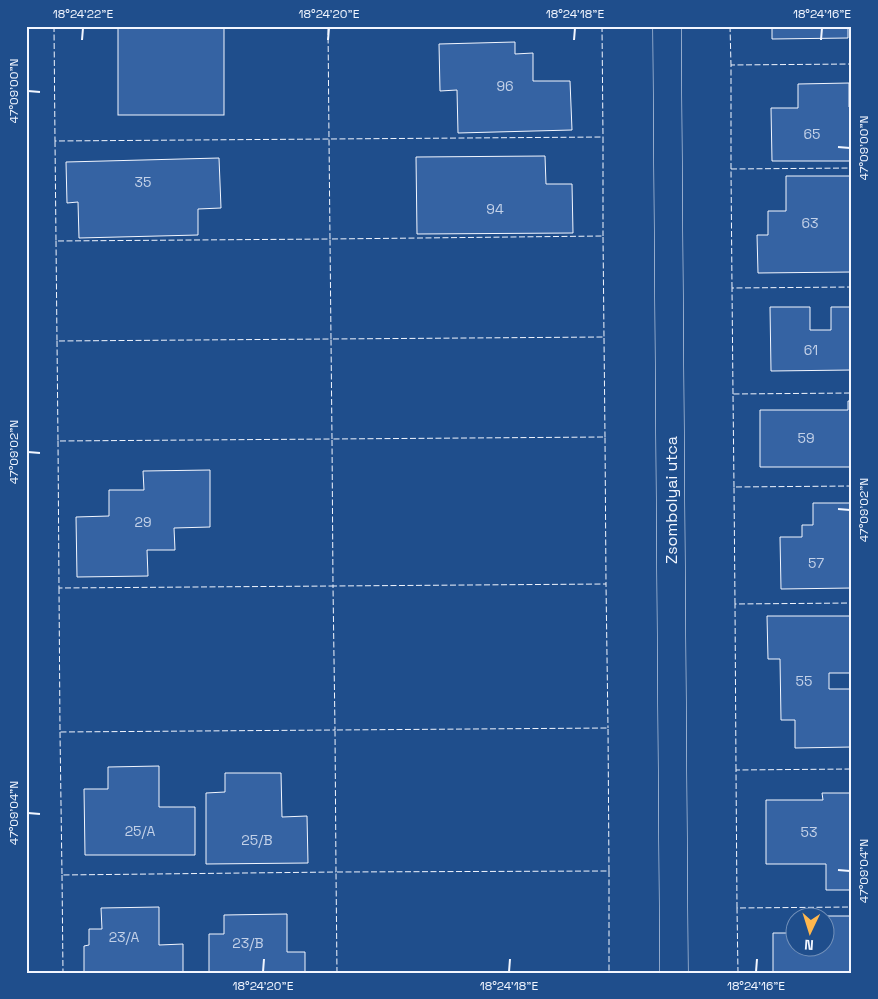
<svg xmlns="http://www.w3.org/2000/svg" width="878" height="999" viewBox="0 0 878 999" font-family="'Space Grotesk',sans-serif">
	<style>
		.building { fill: #3563a3; stroke: #f2f6ff }
		.lines { fill: none; stroke-linecap: round; stroke-linejoin: round }
		.minor-casing { stroke: #f2f6ff; stroke-width: 29 }
		.minor { stroke: #1f4e8c; stroke-width: 28 }
		.fence { stroke: #f2f6ff; stroke-width: 1; stroke-dasharray: 6 2.5; stroke-linecap: butt }
		.ticks { fill: none; stroke: #f2f6ff; stroke-width: 2 }
		.labels { text-anchor: middle; stroke-width: 4; stroke-linejoin: round; paint-order: stroke }
		.number-label { font-size: 14px; fill: #c3d1e8 }
		.street-label { font-size: 16px; fill: #f2f6ff; stroke: #1f4e8c }
		.neatline { fill: none; stroke: #f2f6ff; stroke-width: 2 }
		.ticks-label { font-size: 12px; text-anchor: middle; fill: #f2f6ff }
	</style>
	<rect width="100%" height="100%" fill="#1f4e8c"/>
	<g class="building">
		<rect x="118" y="26" width="106" height="89"/>
		<polygon points="772,26 848,26 848,38 772,39"/>
		<polygon points="515,42 515,54 533,53 533,81 570,81 572,130 458,133 457,90 440,91 439,44"/>
		<polygon points="849,83 849,107 852,107 852,161 772,161 771,108 798,108 798,84"/>
		<polygon points="545,156 546,184 572,184 573,233 417,234 416,157"/>
		<polygon points="219,158 221,208 198,209 198,235 79,238 78,202 67,203 66,162"/>
		<polygon points="786,176 852,176 852,272 758,273 757,235 768,235 768,211 786,211"/>
		<polygon points="770,307 810,307 810,330 831,330 831,307 852,307 852,370 771,371"/>
		<polygon points="848,401 852,401 852,467 760,467 760,410 848,410"/>
		<polygon points="210,470 210,527 174,528 175,550 147,550 148,576 77,577 76,517 109,516 109,490 144,490 143,471"/>
		<polygon points="813,503 852,503 852,588 781,589 780,537 802,537 802,525 813,525"/>
		<polygon points="767,616 852,616 852,673 829,673 829,689 852,689 852,747 795,748 795,720 781,720 780,659 768,659"/>
		<polygon points="159,766 159,807 195,807 195,855 85,855 84,789 108,789 108,767"/>
		<polygon points="225,773 281,773 282,817 307,816 308,863 206,864 206,793 225,792"/>
		<polygon points="822,793 852,793 852,890 826,890 826,864 766,864 766,800 823,800"/>
		<polygon points="159,907 159,945 183,944 183,973 84,973 84,946 89,945 89,929 102,929 101,908"/>
		<polygon points="287,914 287,952 305,952 305,973 209,973 209,934 224,934 224,915"/>
		<polygon points="797,916 852,916 852,973 773,973 773,933 796,933 796,946 826,946 826,916"/>
	</g>
	<g class="lines">
		<g class="minor-casing">
			<polyline id="minor" points="667,26 674,973"/>
		</g>
		<use href="#minor" class="minor"/>
		<g class="fence">
			<polyline points="54,26 55,141 329,139 328,26"/>
			<polyline points="602,26 603,137"/>
			<polyline points="730,26 731,65"/>
			<polyline points="55,141 56,241 330,239 329,139 603,137 603,236"/>
			<polyline points="731,169 731,65 852,64"/>
			<polyline points="56,241 57,341 331,339 330,239 603,236 604,337"/>
			<polyline points="732,288 731,169 852,168"/>
			<polyline points="57,341 58,441 332,439 331,339 604,337 605,437"/>
			<polyline points="733,394 732,288 852,287"/>
			<polyline points="58,441 59,588 333,586 332,439 605,437 606,584"/>
			<polyline points="734,487 733,394 852,393"/>
			<polyline points="59,588 60,732 335,730 333,586 606,584 608,728"/>
			<polyline points="735,604 734,487 852,486"/>
			<polyline points="60,732 62,875 336,872 335,730 608,728 609,871"/>
			<polyline points="736,770 735,604 852,603"/>
			<polyline points="62,875 63,973"/>
			<polyline points="737,908 736,770 852,769"/>
			<polyline points="337,973 336,872 609,871 609,973"/>
			<polyline points="738,973 737,908 852,907"/>
		</g>
	</g>
	<path class="ticks" d="M82,40L83,28M328,40L329,28M574,40L575,28M821,40L822,28M28,91L40,92M838,147L850,148M28,452L40,453M838,509L850,510M28,813L40,814M838,870L850,871M263,972L264,959M509,972L510,959M756,972L757,959"/>
	<g class="labels">
		<g class="number-label">
			<text x="505" y="91">96</text>
			<text x="812" y="139">65</text>
			<text x="143" y="187">35</text>
			<text x="495" y="214">94</text>
			<text x="810" y="228">63</text>
			<text x="811" y="355">61</text>
			<text x="806" y="443">59</text>
			<text x="143" y="527">29</text>
			<text x="816" y="568">57</text>
			<text x="804" y="686">55</text>
			<text x="140" y="836">25/A</text>
			<text x="809" y="837">53</text>
			<text x="257" y="845">25/B</text>
			<text x="124" y="942">23/A</text>
			<text x="248" y="948">23/B</text>
		</g>
		<g class="street-label">
			<text transform="translate(671 500) rotate(-90)" y="6">Zsombolyai utca</text>
		</g>
	</g>
	<rect width="878" height="999" fill="none" stroke="#1f4e8c" stroke-width="55"/>
	<g transform="translate(810 932) rotate(184)"><circle r="24" fill="#1f4e8c" stroke="#7391ba"/>
	<path d="M0-4L9 19L0 12L-9 19Z" fill="#ffb74d"/>
	<text y="-8" font-size="14" font-weight="bold" text-anchor="middle" fill="#f2f6ff">N</text>
	</g>
	<rect x="28" y="28" width="822" height="944" class="neatline"/>
	<g class="ticks-label">
		<text x="83" y="18">18°24'22"E</text>
		<text x="329" y="18">18°24'20"E</text>
		<text x="575" y="18">18°24'18"E</text>
		<text x="822" y="18">18°24'16"E</text>
		<text transform="translate(14 91) rotate(-90)" y="4">47°09'00"N</text>
		<text transform="translate(864 148) rotate(-90)" y="4">47°09'00"N</text>
		<text transform="translate(14 452) rotate(-90)" y="4">47°09'02"N</text>
		<text transform="translate(864 510) rotate(-90)" y="4">47°09'02"N</text>
		<text transform="translate(14 813) rotate(-90)" y="4">47°09'04"N</text>
		<text transform="translate(864 871) rotate(-90)" y="4">47°09'04"N</text>
		<text x="263" y="990">18°24'20"E</text>
		<text x="509" y="990">18°24'18"E</text>
		<text x="756" y="990">18°24'16"E</text>
	</g>
</svg>
